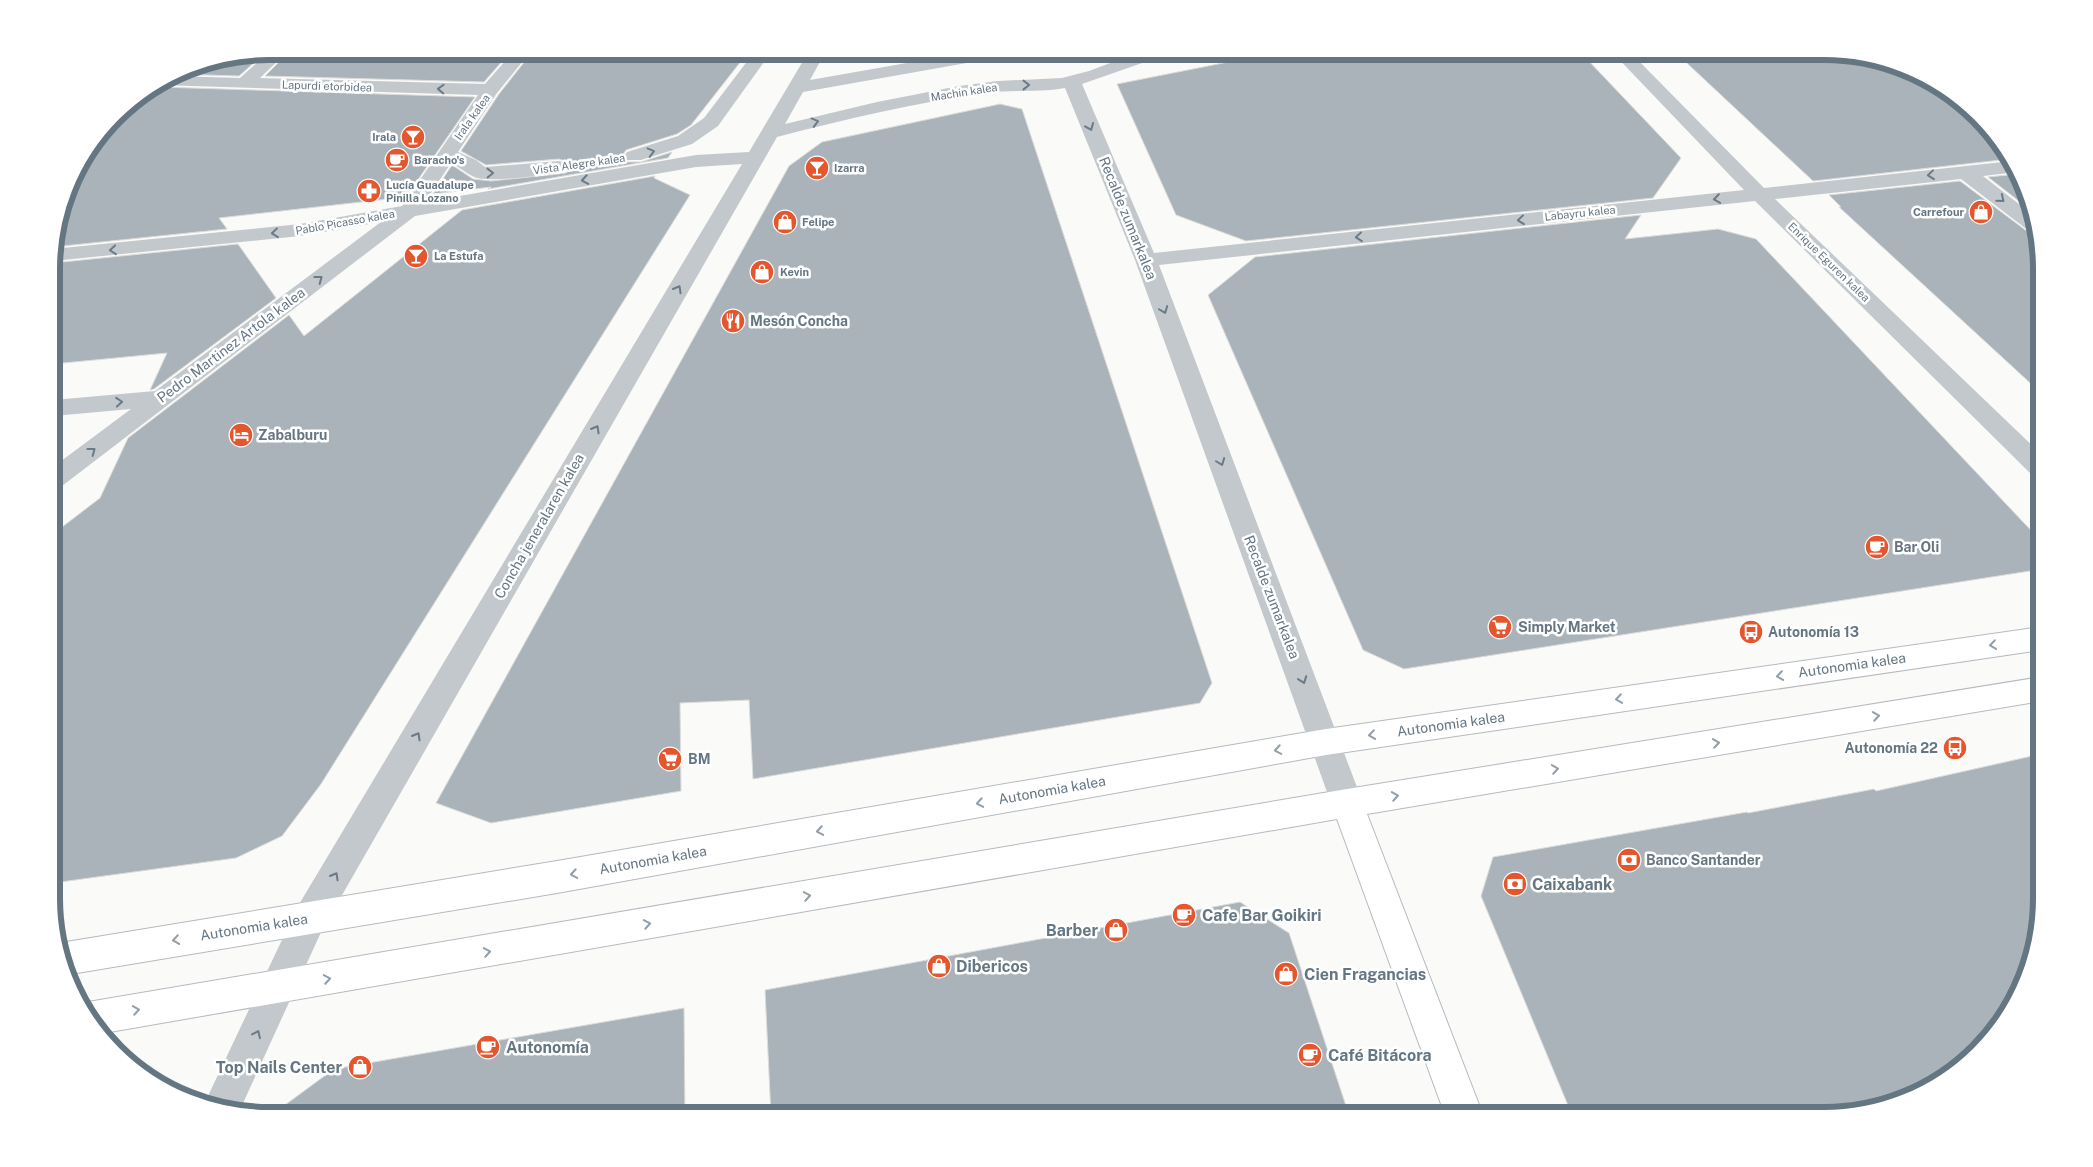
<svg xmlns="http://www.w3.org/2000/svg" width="2093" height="1167" viewBox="0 0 2093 1167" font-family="'Public Sans',sans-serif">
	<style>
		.building { fill: #aab3b9; stroke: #dcdcda }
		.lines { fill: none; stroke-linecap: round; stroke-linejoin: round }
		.major-casing { stroke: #b5babe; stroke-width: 2 }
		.minor { fill: #c3c8cc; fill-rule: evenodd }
		.major { fill: #fff; fill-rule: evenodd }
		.oneway { stroke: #6a7a87 }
		.oneway2 { stroke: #939fa8 }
		.labels { text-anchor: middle; stroke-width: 5; stroke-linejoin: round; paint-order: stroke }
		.far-street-label { font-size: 11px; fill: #657683; stroke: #fff }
		.far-poi-label { font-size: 11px; font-weight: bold; fill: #657683; stroke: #fff; text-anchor: start }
		.street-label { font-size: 14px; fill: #657683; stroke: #fff }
		.poi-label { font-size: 14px; font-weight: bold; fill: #657683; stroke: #fff; text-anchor: start }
		.near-poi-label { font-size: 16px; font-weight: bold; fill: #657683; stroke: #fff; text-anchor: start }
		.rim { fill: none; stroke: #657683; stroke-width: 6 }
	</style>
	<rect width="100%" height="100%" fill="#fafaf8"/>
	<g class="building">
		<polygon points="290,51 511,51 484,82 265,76"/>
		<polygon points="533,51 749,51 691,125 677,134 626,150 622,156 627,162 641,162 672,152 668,158 488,189 491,187 433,194 452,165 473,179 491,181 558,174 566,173 570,168 568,162 559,159 486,165 461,151 499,94"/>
		<polygon points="1284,51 1549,51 1583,55 1681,158 1653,198 1246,241 1176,215 1117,84"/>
		<polygon points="1674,51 1824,51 1880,59 1932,80 2005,148 2010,159 1813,181"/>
		<polygon points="266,52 239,76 176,74 186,68"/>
		<polygon points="157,86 159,87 475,97 406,197 219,218 227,229 53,247 74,173 125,106"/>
		<polygon points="1000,104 1022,109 1212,683 1200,703 753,779 749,700 680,703 681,791 491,823 436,803 789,166 822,142"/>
		<polygon points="2018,174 2030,200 2033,212 1988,177"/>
		<polygon points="655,176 654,178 690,195 321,784 282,836 236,858 53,883 53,534 100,498 128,438 289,315 304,336 462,210"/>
		<polygon points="1960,181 2028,232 2037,235 2041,255 2041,393 1839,207 1841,207 1829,195"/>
		<polygon points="1641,215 1625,239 1718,229 1756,239 2041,541 2041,551 2030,571 1404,669 1363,650 1208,295 1255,257"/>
		<polygon points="238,244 276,298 154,389 150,390 167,353 53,364 53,263"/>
		<polygon points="2041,754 2041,912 2013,1006 1945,1079 1893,1104 1838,1115 1572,1115 1481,896 1493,857 1747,812 1748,813 1874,789 1876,791"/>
		<polygon points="1240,902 1289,933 1349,1115 771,1116 765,990"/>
		<polygon points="684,1008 685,1116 270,1116 334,1069"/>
	</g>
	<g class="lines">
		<g class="major-casing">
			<g id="major">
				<polygon points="2041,627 2041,650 1326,755 557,893 71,974 60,943 557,861 1326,729"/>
				<polygon points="2041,677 2041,701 1367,814 1483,1115 1445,1115 1337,819 104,1033 88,1019 82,1003 1347,789"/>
			</g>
		</g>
		<g class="minor">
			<path d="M270,51H288L260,78L485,84L514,51H531L497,93L458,152L476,160L485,167L559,161L566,163L569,167L566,171C550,175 486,183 474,177C466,173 459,167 451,163L425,202L696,155L749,152L809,51H826L810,80L975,51H1014L1006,56L803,92L785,124L877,102L959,86L998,81L1062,78L1089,71L1142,51H1167L1165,55L1082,84L1154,253L1744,190L1611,51H1629L1764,188L2012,161L2017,172L1983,176L2033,215L2037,233L2029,231L1961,179L1775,199L2041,454V478L2032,475L1755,201L1159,265L1363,803L1358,813L1347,817L1336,813L1331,803L1135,260L1065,88C1039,93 1012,89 986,93C915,103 846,119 777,137L322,930L239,1112L213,1108L204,1105L208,1096L298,906L742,164L696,167L415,216L62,486L53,489V467L131,409L53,416V400L155,391L381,222L300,236L53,261V249L300,224L402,206L478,95L159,85L173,76L240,78Z"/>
			<polygon points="755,51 772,51 718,126 692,144 641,160 627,160 624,156 627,152 678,136 704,118"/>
		</g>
		<use href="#major" class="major"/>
	</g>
	<defs><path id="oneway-chevron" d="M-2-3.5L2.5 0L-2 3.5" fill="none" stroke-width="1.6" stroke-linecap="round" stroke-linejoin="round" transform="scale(1.25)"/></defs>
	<g class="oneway">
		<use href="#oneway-chevron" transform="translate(1026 85)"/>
		<use href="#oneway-chevron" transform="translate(441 89) rotate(-178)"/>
		<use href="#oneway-chevron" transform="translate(815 122) rotate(-15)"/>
		<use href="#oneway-chevron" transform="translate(1090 127) rotate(68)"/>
		<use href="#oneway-chevron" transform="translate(651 152) rotate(-15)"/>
		<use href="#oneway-chevron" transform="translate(490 173) rotate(-1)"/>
		<use href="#oneway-chevron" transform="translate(1931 175) rotate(174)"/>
		<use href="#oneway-chevron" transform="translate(585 180) rotate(170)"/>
		<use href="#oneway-chevron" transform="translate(1717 199) rotate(172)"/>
		<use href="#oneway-chevron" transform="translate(2001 199) rotate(39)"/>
		<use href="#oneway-chevron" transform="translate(1521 220) rotate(174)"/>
		<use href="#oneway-chevron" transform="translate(275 233) rotate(174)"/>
		<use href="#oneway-chevron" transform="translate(1359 237) rotate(174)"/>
		<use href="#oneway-chevron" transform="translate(113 250) rotate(175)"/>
		<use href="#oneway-chevron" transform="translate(319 279) rotate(-37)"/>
		<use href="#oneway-chevron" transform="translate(678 289) rotate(-60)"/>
		<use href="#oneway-chevron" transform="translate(1164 310) rotate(69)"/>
		<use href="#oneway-chevron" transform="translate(119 402) rotate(-5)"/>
		<use href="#oneway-chevron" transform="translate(596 429) rotate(-60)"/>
		<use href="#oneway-chevron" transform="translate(92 451) rotate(-37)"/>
		<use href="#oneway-chevron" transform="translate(1221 462) rotate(69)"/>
		<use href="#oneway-chevron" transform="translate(1303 680) rotate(70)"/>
		<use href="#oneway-chevron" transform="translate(417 736) rotate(-60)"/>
		<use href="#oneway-chevron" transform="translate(335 876) rotate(-60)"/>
		<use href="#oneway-chevron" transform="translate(257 1034) rotate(-65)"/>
	</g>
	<g class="oneway2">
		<use href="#oneway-chevron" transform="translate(1993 645) rotate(172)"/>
		<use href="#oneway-chevron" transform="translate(1780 676) rotate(172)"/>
		<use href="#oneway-chevron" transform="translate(1619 699) rotate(172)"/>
		<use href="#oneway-chevron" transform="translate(1876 716) rotate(-9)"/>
		<use href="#oneway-chevron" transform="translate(1372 735) rotate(172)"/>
		<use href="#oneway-chevron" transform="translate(1716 743) rotate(-9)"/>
		<use href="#oneway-chevron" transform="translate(1278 750) rotate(170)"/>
		<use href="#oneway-chevron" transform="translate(1555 769) rotate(-9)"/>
		<use href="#oneway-chevron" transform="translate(1395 796) rotate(-9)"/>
		<use href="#oneway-chevron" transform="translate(980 803) rotate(170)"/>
		<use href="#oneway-chevron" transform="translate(820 831) rotate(170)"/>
		<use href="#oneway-chevron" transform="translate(574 874) rotate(170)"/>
		<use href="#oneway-chevron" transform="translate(807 896) rotate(-10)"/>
		<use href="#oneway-chevron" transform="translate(647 924) rotate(-10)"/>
		<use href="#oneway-chevron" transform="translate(176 940) rotate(171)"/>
		<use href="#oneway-chevron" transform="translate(487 952) rotate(-10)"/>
		<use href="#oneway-chevron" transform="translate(327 979) rotate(-10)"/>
		<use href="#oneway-chevron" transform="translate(136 1010) rotate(-9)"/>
	</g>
	<defs>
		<g id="bar-disc" transform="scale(1.25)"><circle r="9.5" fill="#e4572e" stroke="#fff"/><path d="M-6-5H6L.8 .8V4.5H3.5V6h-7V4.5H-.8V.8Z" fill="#fff"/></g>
		<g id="cafe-disc" transform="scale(1.25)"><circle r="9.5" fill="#e4572e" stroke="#fff"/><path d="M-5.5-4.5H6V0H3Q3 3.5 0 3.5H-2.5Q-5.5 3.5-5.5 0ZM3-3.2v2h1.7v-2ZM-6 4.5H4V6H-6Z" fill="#fff"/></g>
		<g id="pharmacy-disc" transform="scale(1.25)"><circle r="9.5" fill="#e4572e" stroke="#fff"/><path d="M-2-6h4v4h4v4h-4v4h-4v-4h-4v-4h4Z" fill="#fff"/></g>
		<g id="shop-disc" transform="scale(1.25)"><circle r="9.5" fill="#e4572e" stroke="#fff"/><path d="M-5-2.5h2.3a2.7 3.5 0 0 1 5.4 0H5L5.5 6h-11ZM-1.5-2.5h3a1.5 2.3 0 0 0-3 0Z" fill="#fff"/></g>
		<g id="restaurant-disc" transform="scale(1.25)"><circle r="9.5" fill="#e4572e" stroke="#fff"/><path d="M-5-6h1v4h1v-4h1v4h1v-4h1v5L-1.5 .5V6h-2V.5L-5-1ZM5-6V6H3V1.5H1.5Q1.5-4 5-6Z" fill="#fff"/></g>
		<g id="hotel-disc" transform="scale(1.25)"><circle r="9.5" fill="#e4572e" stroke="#fff"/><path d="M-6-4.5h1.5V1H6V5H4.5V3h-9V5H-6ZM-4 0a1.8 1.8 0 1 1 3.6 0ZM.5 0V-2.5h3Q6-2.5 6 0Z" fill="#fff"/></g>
		<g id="supermarket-disc" transform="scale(1.25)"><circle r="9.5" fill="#e4572e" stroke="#fff"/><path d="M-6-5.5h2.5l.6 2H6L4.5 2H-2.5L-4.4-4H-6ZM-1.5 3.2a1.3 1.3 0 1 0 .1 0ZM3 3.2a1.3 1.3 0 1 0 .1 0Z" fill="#fff"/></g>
		<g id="bus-disc" transform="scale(1.25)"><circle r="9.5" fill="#e4572e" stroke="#fff"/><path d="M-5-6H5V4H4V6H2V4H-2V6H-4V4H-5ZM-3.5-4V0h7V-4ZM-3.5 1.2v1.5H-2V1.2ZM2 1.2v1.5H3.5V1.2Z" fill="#fff"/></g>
		<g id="bank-disc" transform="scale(1.25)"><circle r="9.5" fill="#e4572e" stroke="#fff"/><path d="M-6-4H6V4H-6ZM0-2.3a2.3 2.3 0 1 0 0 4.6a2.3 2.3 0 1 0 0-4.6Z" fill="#fff"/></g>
	</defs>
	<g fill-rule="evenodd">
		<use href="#bar-disc" x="413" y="137"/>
		<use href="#cafe-disc" x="397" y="160"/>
		<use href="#bar-disc" x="817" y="168"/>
		<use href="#pharmacy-disc" x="369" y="191"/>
		<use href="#shop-disc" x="1981" y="212"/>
		<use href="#shop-disc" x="785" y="222"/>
		<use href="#bar-disc" x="416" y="256"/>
		<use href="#shop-disc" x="762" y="272"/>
		<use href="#restaurant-disc" x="733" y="321"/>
		<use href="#hotel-disc" x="241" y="435"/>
		<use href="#cafe-disc" x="1877" y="547"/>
		<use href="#supermarket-disc" x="1500" y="627"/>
		<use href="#bus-disc" x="1751" y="632"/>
		<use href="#bus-disc" x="1955" y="748"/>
		<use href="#supermarket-disc" x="670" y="759"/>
		<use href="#bank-disc" x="1629" y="860"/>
		<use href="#bank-disc" x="1515" y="884"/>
		<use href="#cafe-disc" x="1184" y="915"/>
		<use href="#shop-disc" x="1116" y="930"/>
		<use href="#shop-disc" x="939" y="966"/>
		<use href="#shop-disc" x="1286" y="974"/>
		<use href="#cafe-disc" x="488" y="1047"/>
		<use href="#cafe-disc" x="1310" y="1055"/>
		<use href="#shop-disc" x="360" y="1067"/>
	</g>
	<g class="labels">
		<g class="far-street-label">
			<text transform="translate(327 86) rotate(2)" y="4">Lapurdi etorbidea</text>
			<text transform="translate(964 92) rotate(-9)" y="4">Machin kalea</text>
			<text transform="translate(472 117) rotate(-55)" y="4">Irala kalea</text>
			<text transform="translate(579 164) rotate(-8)" y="4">Vista Alegre kalea</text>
			<text transform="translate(1580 213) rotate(-6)" y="4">Labayru kalea</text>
			<text transform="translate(345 222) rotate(-10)" y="4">Pablo Picasso kalea</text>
			<text transform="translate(1829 262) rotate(44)" y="4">Enrique Eguren kalea</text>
		</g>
		<g class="far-poi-label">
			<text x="396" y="141" text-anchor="end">Irala</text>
			<text x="414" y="164">Baracho's</text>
			<text x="834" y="172">Izarra</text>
			<text x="386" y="189">Lucía Guadalupe<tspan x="386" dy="13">Pinilla Lozano</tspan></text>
			<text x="1964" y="216" text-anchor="end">Carrefour</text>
			<text x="802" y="226">Felipe</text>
			<text x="434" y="260">La Estufa</text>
			<text x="780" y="276">Kevin</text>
		</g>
		<g class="street-label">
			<text transform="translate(1128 218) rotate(68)" y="5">Recalde zumarkalea</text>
			<text transform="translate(231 345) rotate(-37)" y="5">Pedro Martinez Artola kalea</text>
			<text transform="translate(539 526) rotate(-60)" y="5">Concha jeneralaren kalea</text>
			<text transform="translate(1272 597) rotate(69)" y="5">Recalde zumarkalea</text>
			<text transform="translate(1852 665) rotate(-8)" y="5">Autonomia kalea</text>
			<text transform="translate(1451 724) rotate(-8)" y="5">Autonomia kalea</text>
			<text transform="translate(1052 790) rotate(-10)" y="5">Autonomia kalea</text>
			<text transform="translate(653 860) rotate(-10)" y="5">Autonomia kalea</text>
			<text transform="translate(254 927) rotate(-9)" y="5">Autonomia kalea</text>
		</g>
		<g class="poi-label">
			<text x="750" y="326">Mesón Concha</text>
			<text x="258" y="440">Zabalburu</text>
			<text x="1894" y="552">Bar Oli</text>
			<text x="1518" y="632">Simply Market</text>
			<text x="1768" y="637">Autonomía 13</text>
			<text x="1938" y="753" text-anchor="end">Autonomía 22</text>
			<text x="688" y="764">BM</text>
			<text x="1646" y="865">Banco Santander</text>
		</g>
		<g class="near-poi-label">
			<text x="1532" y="890">Caixabank</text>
			<text x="1202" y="921">Cafe Bar Goikiri</text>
			<text x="1098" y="936" text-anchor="end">Barber</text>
			<text x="956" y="972">Dibericos</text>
			<text x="1304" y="980">Cien Fragancias</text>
			<text x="506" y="1053">Autonomía</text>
			<text x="1328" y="1061">Café Bitácora</text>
			<text x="342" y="1073" text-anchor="end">Top Nails Center</text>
		</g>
	</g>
	<path d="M0 0H2093V1167H0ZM269 60H1824A209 209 0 0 1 2033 269V898A209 209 0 0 1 1824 1107H269A209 209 0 0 1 60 898V269A209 209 0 0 1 269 60Z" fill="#fff" fill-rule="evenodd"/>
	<path class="rim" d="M269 60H1824A209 209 0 0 1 2033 269V898A209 209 0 0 1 1824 1107H269A209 209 0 0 1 60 898V269A209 209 0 0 1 269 60Z"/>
</svg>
